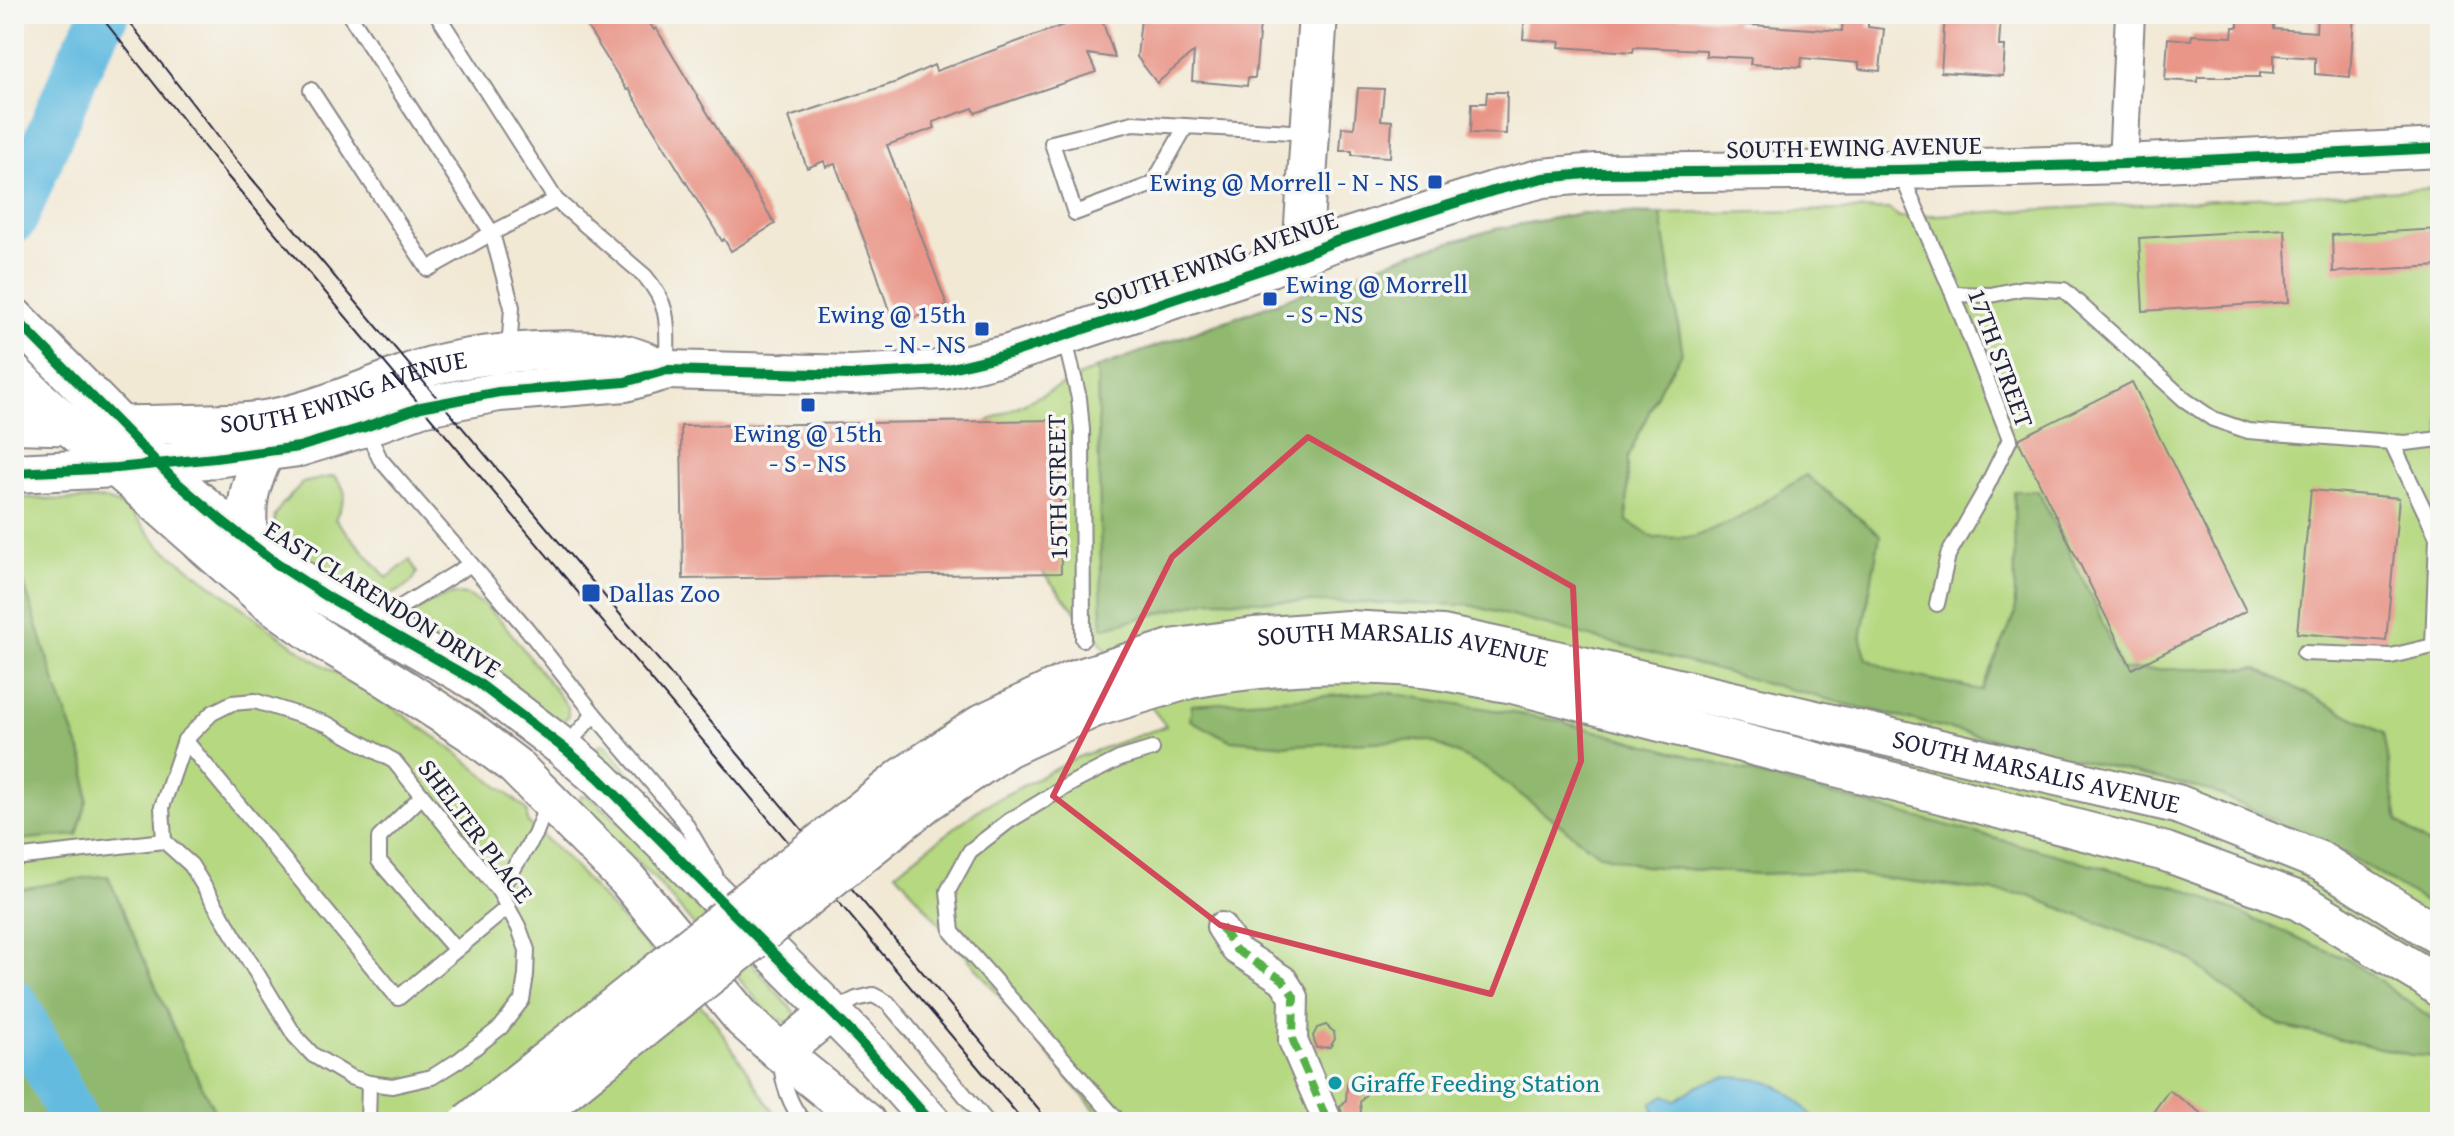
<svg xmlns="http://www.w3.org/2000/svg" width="2454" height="1136" viewBox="0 0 2454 1136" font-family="'Gentium Book Plus',serif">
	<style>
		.green { fill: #b5d880; stroke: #6c7d5e; stroke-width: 2 }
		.forest { fill: #90b86e; stroke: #596d54; stroke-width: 2 }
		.water { fill: #63bce0; stroke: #426f8e; stroke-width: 2 }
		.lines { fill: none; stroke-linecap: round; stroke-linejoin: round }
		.river { stroke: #63bce0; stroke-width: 48 }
		.building { fill: #e99588 }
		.lane-casing { stroke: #8a8688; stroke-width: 18 }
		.street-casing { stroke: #8a8688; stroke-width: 32 }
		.secondary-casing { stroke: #8a8688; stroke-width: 42 }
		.lane { stroke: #fff; stroke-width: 14 }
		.street { stroke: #fff; stroke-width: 28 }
		.secondary { stroke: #fff; stroke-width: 38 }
		.tram { stroke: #22223b; stroke-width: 2 }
		.secondary-bridge-casing { stroke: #8a8688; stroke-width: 42; stroke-linecap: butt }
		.secondary-bridge { stroke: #fff; stroke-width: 38 }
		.quiet { stroke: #55b146; stroke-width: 8; stroke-dasharray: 16 8; stroke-linecap: butt }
		.cycleway-casing { stroke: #f6f6f2; stroke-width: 15 }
		.cycleway { stroke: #00873e; stroke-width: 10 }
		.marked { fill: none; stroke: #d1495b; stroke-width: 6; stroke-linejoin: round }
		.transit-dot { fill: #1a4fb4; stroke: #f6f6f2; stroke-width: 3 }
		.culture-dot { fill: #0f9aa8; stroke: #f6f6f2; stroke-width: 3 }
		.labels { text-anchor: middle; stroke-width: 7; stroke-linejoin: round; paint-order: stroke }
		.street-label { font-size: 26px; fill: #22223b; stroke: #f6f6f2 }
		.transit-label { font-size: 26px; fill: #164399; stroke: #f6f6f2; text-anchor: end }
		.culture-label { font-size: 26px; fill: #0d838f; stroke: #f6f6f2; text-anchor: start }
	</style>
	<rect width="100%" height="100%" fill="#f6f6f2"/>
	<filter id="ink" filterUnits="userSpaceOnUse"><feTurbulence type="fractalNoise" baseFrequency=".0125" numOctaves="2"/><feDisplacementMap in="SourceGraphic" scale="16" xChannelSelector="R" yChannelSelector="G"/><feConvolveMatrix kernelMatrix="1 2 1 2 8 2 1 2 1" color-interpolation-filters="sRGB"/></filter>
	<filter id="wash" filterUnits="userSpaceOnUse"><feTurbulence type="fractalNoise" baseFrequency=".006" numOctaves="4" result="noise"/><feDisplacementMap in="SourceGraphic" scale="32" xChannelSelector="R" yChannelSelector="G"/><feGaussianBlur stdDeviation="1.8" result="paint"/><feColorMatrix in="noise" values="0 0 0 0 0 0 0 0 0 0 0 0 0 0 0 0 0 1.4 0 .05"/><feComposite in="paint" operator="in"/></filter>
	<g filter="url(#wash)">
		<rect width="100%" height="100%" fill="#f2e9d5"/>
		<g class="green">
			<polygon points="2440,188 2440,1122 1105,1122 896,872 982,807 1078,757 1166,726 1082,619 936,446 1097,368 1412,253 1496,229 1582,213 1661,214 1889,209 1898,217"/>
			<path d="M334,476C351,494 345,498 335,519L387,578L410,560L417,573C409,593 383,597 365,601L330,582L278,539L274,527L275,516L280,507L302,483Z"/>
			<polygon points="14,497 61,500 103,499 122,506 134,516 161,547 272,630 310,657 394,708 449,747 525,808 527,813 527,822 567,859 713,1019 780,1122 14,1122"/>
			<polygon points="452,594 467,595 485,605 503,623 568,707 568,717 553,726 405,625 405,619 431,602"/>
			<polygon points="601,744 607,746 669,823 593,751"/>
			<path d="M587,795C669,859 734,944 803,1022C787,1025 780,1021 767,1012L654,878L602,831L576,804L581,796Z"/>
		</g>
		<g class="forest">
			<polygon points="1582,213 1661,214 1682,349 1681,355 1661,386 1628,458 1627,521 1654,538 1694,537 1737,519 1806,475 1880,535 1861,639 1867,659 1895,672 1981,690 2015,615 2014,491 2038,491 2096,606 2121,670 2257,668 2383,733 2398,822 2440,853 2440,911 2349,856 2214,792 1861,708 1469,605 1211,600 1102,628 1097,368 1412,253 1496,229"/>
			<polygon points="14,551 57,689 86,766 87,800 77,835 14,840"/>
			<polygon points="1384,692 1555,720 2184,889 2349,960 2440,1024 2440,1057 2411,1055 2281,1026 2239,999 2188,958 2029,896 1833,872 1758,874 1643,866 1598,854 1486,768 1429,740 1288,745 1230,740 1190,720 1192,705"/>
			<polygon points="108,876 182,1047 220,1122 14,1122 14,890 90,877"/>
		</g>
		<path class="water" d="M1724,1077C1769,1077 1788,1085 1816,1122H1748L1727,1119L1714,1122H1655L1652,1103L1665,1095L1675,1101L1698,1085Z"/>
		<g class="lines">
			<g class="river">
				<polyline points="14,219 83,55 105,14"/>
				<polyline points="14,1003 75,1122"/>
			</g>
		</g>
		<g id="blocks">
			<g class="building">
				<polygon points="579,14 644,14 654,30 656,28 775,224 731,251 724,239 722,241 629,89 627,90"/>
				<polygon points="1094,14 1100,14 1115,58 1088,54 1096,72 975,113 973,108 933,122 935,128 887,145 947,305 897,324 893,313 890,314 876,271 835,164 826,167 824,161 807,168 789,117 897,82 934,65 936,71"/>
				<polygon points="1203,14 1224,14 1223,20 1260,24 1255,78 1248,78 1247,86 1192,81 1194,52 1157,83 1137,57 1141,18 1190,22 1190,19 1203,20"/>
				<polygon points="1525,14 1642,14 1736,20 1736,24 1842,31 1843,18 1868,20 1868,27 1884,29 1880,71 1859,69 1859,63 1802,58 1801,67 1750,64 1751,58 1706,56 1706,50 1634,47 1633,52 1559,47 1560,42 1523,39"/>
				<polygon points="1945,14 2001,14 1999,46 2005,46 2003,76 1941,72"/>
				<polygon points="2238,14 2274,15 2274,29 2316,32 2317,14 2354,14 2350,77 2315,74 2315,58 2274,55 2274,73 2260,72 2260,77 2198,77 2198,82 2165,80 2168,38 2191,40 2192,35 2232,37 2233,27 2238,27"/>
				<polygon points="1358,88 1384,89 1381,120 1392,121 1390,157 1352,155 1352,151 1340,151 1342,127 1354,128"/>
				<polygon points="1487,92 1507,92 1506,134 1471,133 1472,103 1486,103"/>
				<polygon points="2285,229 2289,302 2143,311 2139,238"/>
				<polygon points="2440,229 2440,266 2333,272 2332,235"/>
				<polygon points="2132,382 2246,611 2132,669 2019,442 2020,438"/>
				<polygon points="1059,420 1061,573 683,579 681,426"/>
				<polygon points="2311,490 2399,498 2386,641 2297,633"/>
				<polygon points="1326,1025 1334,1032 1335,1039 1330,1047 1316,1048 1313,1036 1317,1028"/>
				<polygon points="1361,1076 1367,1083 1369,1090 1360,1102 1361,1112 1355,1120 1345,1122 1340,1107 1346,1100 1347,1085 1350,1078"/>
				<polygon points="2169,1090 2213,1122 2146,1122"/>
			</g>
		</g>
	</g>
	<g filter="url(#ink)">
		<use href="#blocks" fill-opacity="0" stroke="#8a8688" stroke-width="2"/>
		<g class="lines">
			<g class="lane-casing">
				<g id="lane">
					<polyline points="349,14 492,233 556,200"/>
					<path d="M437,14L556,200L645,276C672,308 667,327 667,366"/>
					<polyline points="311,90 428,269 492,233 512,307 509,353"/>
					<polyline points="1186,126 1153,184 1075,213 1052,143 1133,123 1309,133"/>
					<polyline points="1901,174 1953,294 2010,439 1983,494 1948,555 1937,604"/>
					<polyline points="1953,294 1991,295 2023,288 2064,290 2185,400 2213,419 2248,431 2405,443 2440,439"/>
					<polyline points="1064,336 1079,398 1082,430 1083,639"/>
					<polyline points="366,429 380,459 527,629 594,714 684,821 715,874"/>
					<polyline points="376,622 471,564"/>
					<polyline points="2304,653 2391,656 2433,646 2437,537 2391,441"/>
					<polyline points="185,740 398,998 508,907"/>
					<polyline points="565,748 594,714"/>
					<polyline points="422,796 379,838 379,861 456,950"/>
					<polyline points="14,858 164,841 191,865 295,1036 313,1055 350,1077 369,1083 392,1086 432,1077 459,1060 501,1027 522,1000 526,975 527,950 519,928 499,891 394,761 327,724 255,701 232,703 212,713 185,740 162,807 164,841"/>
					<polyline points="499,891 535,835 547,804"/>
					<polyline points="832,1011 856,999 873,995 888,1003 987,1122"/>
					<path d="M781,1061C782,1082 790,1106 804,1122"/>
					<polyline points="368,1122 369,1083"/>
					<polyline points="1119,1122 952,932 948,891 970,851 1009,821 1072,783 1119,759 1152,749"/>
				</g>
			</g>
			<g class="street-casing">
				<g id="street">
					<polyline points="2123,164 2130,14"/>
					<polyline points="1221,927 1236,950 1283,980 1294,997 1293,1041 1328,1122"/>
				</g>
			</g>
			<g class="secondary-casing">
				<g id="secondary">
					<polyline points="1306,252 1304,224 1318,14"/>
					<polyline points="14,317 174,480 222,521 277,564 328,597 477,682 565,749 599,778 858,1039 931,1122"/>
					<polyline points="14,374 40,400 264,598 324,641 385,677 469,731 515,766 627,879 743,1019 781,1053 866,1122"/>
					<path id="s1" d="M14,424C73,426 131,426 190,424C219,423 251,424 280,417C326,407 368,387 412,372C467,353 564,345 622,354C637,357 653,365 667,370"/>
					<polyline points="14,473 117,468 215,458 299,447 365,427 421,407 499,392 625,382 667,370 851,375 943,370 1009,354 1270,267 1339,240 1493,191 1543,178 1597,173 1900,170 2123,164 2440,148"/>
					<path d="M249,542C244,503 249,487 265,452"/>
					<path id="s2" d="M1171,649L1254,637L1348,630L1443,635L1522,652L2177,804L2320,861L2440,936"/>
					<path d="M1190,679C1266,665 1345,660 1422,668C1452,671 1483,679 1513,684L2166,852L2299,901L2424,976L2440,988"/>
					<polyline points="781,1053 830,1012"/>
				</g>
			</g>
			<use href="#lane" class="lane"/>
			<use href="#street" class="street"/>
			<use href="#secondary" class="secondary"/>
			<g class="tram">
				<polyline points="99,14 224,172 1024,1122"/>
				<polyline points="123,14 237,161 1049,1122"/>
			</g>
			<g class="secondary-bridge-casing">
				<g id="secondary-bridge">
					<polyline points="469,1122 903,777 983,723 1071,681 1171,649"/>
					<polyline points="526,1122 927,802 1007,748 1094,708 1190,679"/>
				</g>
			</g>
			<use href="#secondary-bridge" class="secondary-bridge"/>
			<polyline class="quiet" points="1221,927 1236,950 1283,980 1294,997 1293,1041 1328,1122"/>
			<g class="cycleway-casing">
				<g id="cycleway">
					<polyline points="14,317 174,480 222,521 277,564 328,597 477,682 565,749 599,778 858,1039 931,1122"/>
					<polyline points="14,473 117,468 215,458 299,447 365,427 421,407 499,392 625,382 667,370 851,375 943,370 1009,354 1270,267 1339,240 1493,191 1543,178 1597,173 1900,170 2123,164 2440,148"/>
				</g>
			</g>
			<use href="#cycleway" class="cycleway"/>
		</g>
	</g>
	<path class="marked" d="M1308,437L1573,587L1581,761L1491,994L1220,925L1053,796L1172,557Z"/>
	<g class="transit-dot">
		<rect x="1427" y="174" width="16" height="16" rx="4"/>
		<rect x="1262" y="291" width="16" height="16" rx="4"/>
		<rect x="974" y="321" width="16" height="16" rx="4"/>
		<rect x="800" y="397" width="16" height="16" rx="4"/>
		<rect x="581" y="583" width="20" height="20" rx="4"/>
	</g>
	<circle class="culture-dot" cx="1335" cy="1083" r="8"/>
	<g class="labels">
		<g class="street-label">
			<text transform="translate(1854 147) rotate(-1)" y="9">SOUTH EWING AVENUE</text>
			<text transform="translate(1216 260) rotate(-19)" y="9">SOUTH EWING AVENUE</text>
			<text transform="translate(2001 358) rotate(70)" y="9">17TH STREET</text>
			<text dy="9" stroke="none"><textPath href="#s1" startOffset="334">SOUTH EWING AVENUE</textPath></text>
			<text transform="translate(1057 487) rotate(-91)" y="9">15TH STREET</text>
			<text transform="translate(383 599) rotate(32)" y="9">EAST CLARENDON DRIVE</text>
			<text dy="9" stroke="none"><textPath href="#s2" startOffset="234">SOUTH MARSALIS AVENUE</textPath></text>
			<text dy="9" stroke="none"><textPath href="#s2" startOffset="882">SOUTH MARSALIS AVENUE</textPath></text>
			<text transform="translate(476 831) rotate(53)" y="9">SHELTER PLACE</text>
		</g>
		<g class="transit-label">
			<text x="1419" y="191">Ewing @ Morrell - N - NS</text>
			<text x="1286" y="293" text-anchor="start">Ewing @ Morrell<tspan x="1286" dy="30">- S - NS</tspan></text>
			<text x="966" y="323">Ewing @ 15th<tspan x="966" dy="30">- N - NS</tspan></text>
			<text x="808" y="442" text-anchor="middle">Ewing @ 15th<tspan x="808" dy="30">- S - NS</tspan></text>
			<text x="609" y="602" text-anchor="start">Dallas Zoo</text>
		</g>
		<g class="culture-label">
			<text x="1351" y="1092">Giraffe Feeding Station</text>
		</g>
	</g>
	<rect width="2454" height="1136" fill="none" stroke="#f6f6f2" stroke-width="48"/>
</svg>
